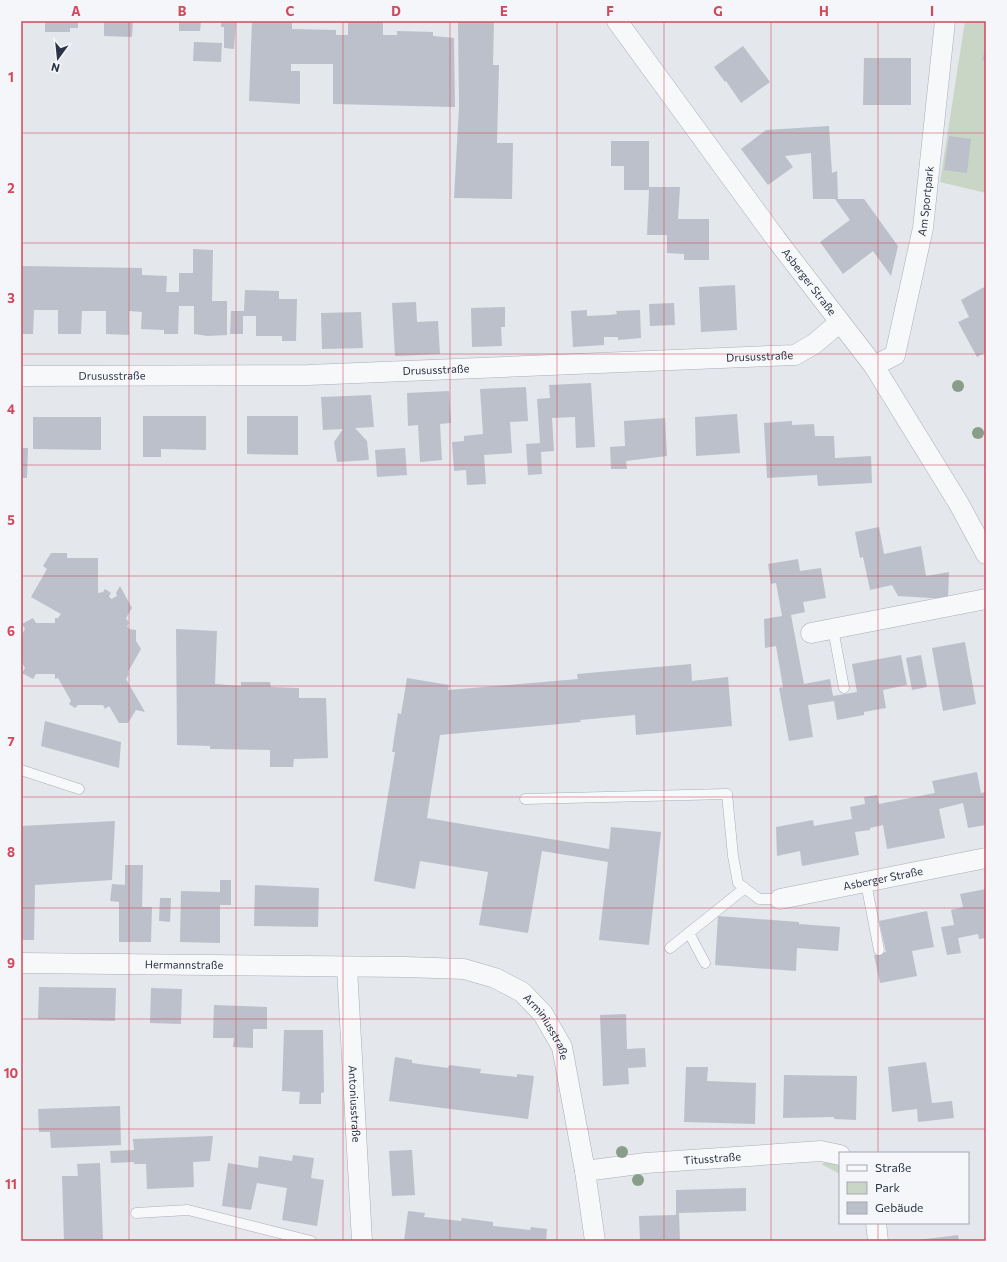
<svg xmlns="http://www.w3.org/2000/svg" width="1007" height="1262" viewBox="0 0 1007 1262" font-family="Commissioner,sans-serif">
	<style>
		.green { fill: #c9d6c5 }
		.building { fill: #bbc0ca }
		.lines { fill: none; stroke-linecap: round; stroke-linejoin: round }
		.service-casing { stroke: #a9aeb7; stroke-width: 11 }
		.minor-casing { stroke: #a9aeb7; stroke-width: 21 }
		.service { stroke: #f7f8fa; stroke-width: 10 }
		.minor { stroke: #f7f8fa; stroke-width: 20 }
		.tree { fill: #899d89 }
		.grid { fill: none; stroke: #d1495b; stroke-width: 1; stroke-opacity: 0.55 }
		.labels { text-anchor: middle; stroke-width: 3.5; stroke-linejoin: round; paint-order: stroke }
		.street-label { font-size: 11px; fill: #2b3445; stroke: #f4f6f9 }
		.neatline { fill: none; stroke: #d1495b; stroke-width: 1.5 }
		.grid-label { font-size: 13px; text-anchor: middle; font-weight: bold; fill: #d1495b }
	</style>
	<rect width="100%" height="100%" fill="#e4e7ec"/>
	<g class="green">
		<polygon points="965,21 986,21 986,193 940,182"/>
		<polygon points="831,1161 840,1166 840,1174 821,1164"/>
	</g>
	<g class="building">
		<polygon points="45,21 78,21 78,28 70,28 70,32 45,32"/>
		<polygon points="104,21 133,21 132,37 104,36"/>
		<polygon points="179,21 201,21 200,31 179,31"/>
		<polygon points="221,21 236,21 234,49 224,48 224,27 221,27"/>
		<polygon points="252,21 292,21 292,29 336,30 336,35 348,35 348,21 383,21 383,35 397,35 397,31 433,32 433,36 454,38 455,107 333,104 333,64 291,64 291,71 300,71 300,104 249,101"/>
		<polygon points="458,21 494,21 493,65 499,65 497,143 513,143 512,199 454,198 459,107"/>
		<polygon points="194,42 222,43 221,62 193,61"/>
		<polygon points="743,46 770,82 741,103 726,81 725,82 714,67"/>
		<polygon points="986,47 986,61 982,60"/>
		<polygon points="864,58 911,58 911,105 863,105"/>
		<polygon points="829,126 832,173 837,171 838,199 864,199 898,246 891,276 873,251 843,274 820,242 850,220 835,199 813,199 811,153 785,156 793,167 768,185 741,149 766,130"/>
		<polygon points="949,136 971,139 967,173 944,170"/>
		<polygon points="611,141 649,141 649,187 680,187 678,219 709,219 709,260 684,260 684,254 667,253 667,235 647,235 649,190 624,190 624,166 611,166"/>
		<polygon points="193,249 213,250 212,301 227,301 227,335 208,336 194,334 194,306 179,306 178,334 164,334 164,330 141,329 142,312 129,311 129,335 106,334 106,311 82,311 81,334 58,334 58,310 34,310 33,334 21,334 21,266 142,268 142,275 167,276 166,292 179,292 179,273 193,273"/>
		<polygon points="735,285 737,330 701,332 699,287"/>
		<polygon points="986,286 986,352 977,357 958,322 969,317 961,300"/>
		<polygon points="245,290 279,291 279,299 297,299 296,341 282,341 282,336 256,336 256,316 243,316 243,334 230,334 231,311 244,311"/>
		<polygon points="416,302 417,322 438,321 440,354 395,356 392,303"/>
		<polygon points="674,303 675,325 650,326 649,304"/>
		<polygon points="505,307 505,327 501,327 502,346 472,347 471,308"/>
		<polygon points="587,310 587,316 609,315 617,314 616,311 640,310 641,338 618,340 618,337 604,337 604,345 573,347 571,311"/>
		<polygon points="361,312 363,348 322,349 321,313"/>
		<polygon points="591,383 595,447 576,448 575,417 552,418 554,451 541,452 542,474 528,475 526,444 540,443 537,399 550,398 549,385"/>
		<polygon points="526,387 528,421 510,422 512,453 484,455 486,484 467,485 466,470 454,471 452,442 464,441 464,436 483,434 480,389"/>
		<polygon points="449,391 451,423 440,424 442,460 420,462 418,425 408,426 407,393"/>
		<polygon points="371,395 374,427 355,428 367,441 369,460 337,462 334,442 343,429 323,430 321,397"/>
		<polygon points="737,414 740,453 696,456 695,417"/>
		<polygon points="143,416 206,416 206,450 161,449 161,457 143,457"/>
		<polygon points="247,416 298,416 298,455 247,454"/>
		<polygon points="33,417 101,417 101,450 33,449"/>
		<polygon points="665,418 667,456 626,461 627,469 611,469 610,447 625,446 624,421"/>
		<polygon points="792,421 792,425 814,424 815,436 834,436 835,458 871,456 872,483 818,486 817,475 767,478 764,423"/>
		<polygon points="21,448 28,448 27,478 21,478"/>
		<polygon points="405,448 407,475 377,477 375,450"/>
		<polygon points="879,527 884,554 921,546 926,576 949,572 948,599 898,596 892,585 870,590 863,557 860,558 855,532"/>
		<polygon points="51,553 67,553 67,558 98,558 98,593 103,592 105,589 111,593 109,596 111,599 117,596 116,593 120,586 132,608 126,618 129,623 127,626 129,629 136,630 136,641 141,649 128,672 129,674 126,679 145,712 136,710 128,723 119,723 109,706 105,709 103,705 78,705 75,708 69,704 71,701 58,678 55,679 55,674 36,674 33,679 22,673 25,668 21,661 21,636 25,629 22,624 33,618 36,623 55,623 55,618 58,618 61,614 31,597 47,569 43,566"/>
		<polygon points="798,559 800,571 821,568 826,598 803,602 805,612 791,615 804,684 830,679 833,696 857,692 852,664 901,655 907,685 883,690 886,708 864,712 864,715 837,720 834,701 808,705 813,737 789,741 779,688 783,687 776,646 765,648 764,619 782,616 776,583 771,584 768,564"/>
		<polygon points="176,629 217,631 215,684 241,686 241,682 270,682 271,687 299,688 299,698 326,698 328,758 294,759 293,767 270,767 270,750 210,749 210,746 177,745"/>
		<polygon points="965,642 976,704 943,711 932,648"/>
		<polygon points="921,655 927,687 912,690 906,658"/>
		<polygon points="691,664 692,681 728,677 732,726 636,735 635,715 580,720 581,722 440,735 427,818 609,849 611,827 661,832 649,945 599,940 608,862 542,851 528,933 479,925 488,872 420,861 415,889 374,881 395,752 392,752 398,713 401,714 407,678 449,685 448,690 578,679 577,674"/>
		<polygon points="45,721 121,742 119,768 41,746"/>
		<polygon points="977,772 981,793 986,792 986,825 968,828 963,803 939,809 945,838 887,849 883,825 870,828 870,830 855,832 859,855 802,866 800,851 777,856 776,827 813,820 814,826 852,819 850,807 865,804 864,797 877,795 879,804 935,793 932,781"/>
		<polygon points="115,821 112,880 35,885 34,940 21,940 21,826"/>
		<polygon points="125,865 143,865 142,907 152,907 151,942 119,942 119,902 110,901 112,884 125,885"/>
		<polygon points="220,880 231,880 231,905 220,905 220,943 180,942 181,891 220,892"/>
		<polygon points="255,885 319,888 318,927 254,926"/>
		<polygon points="986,889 986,938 979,939 978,934 958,938 961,953 947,955 941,927 954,925 951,910 963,907 960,894"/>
		<polygon points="160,898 171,898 170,922 159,921"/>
		<polygon points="927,911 934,947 912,951 917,976 880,983 874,955 886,952 879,921"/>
		<polygon points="718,916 799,922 799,924 840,927 838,951 797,948 796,971 715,965"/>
		<polygon points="39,987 116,988 115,1021 38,1019"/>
		<polygon points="151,988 182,989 181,1024 150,1023"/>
		<polygon points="214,1005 267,1007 267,1029 253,1029 253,1048 233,1047 234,1038 213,1038"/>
		<polygon points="626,1014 627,1049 645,1048 646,1067 628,1068 629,1084 603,1086 600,1015"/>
		<polygon points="284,1030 323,1030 324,1092 321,1093 321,1104 299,1104 300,1092 282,1091"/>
		<polygon points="395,1057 412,1060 412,1063 448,1068 449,1065 481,1069 480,1073 517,1077 517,1074 534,1076 528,1119 389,1101"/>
		<polygon points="926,1062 932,1103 952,1101 954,1118 918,1122 917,1109 892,1112 888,1067"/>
		<polygon points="686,1067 708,1067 707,1081 756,1083 755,1124 684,1122"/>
		<polygon points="784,1075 857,1076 856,1120 834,1119 834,1117 783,1118"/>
		<polygon points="120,1106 121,1145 51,1148 50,1132 39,1132 38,1109"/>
		<polygon points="213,1136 210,1161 193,1162 194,1187 147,1189 146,1164 134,1164 134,1162 111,1163 110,1151 134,1150 133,1139"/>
		<polygon points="412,1150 415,1195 392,1196 389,1151"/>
		<polygon points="293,1155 314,1158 311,1178 324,1180 317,1226 282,1220 287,1188 257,1183 251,1210 222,1206 228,1163 258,1168 259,1156 292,1161"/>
		<polygon points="100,1163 103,1241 64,1241 62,1176 78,1176 77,1164"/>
		<polygon points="746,1188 746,1211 679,1213 680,1241 640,1241 639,1216 676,1215 676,1190"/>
		<polygon points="408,1211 425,1213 424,1217 461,1221 462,1218 493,1222 493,1226 530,1230 531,1227 547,1229 546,1241 404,1241"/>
		<polygon points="958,1235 959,1241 918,1241 918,1240"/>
	</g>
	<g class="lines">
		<g class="service-casing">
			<g id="service">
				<polyline points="833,629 844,688"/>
				<polyline points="21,770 79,789"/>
				<polyline points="525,799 727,794 733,856 738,883 759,899 780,899"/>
				<polyline points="866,883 879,950"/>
				<polyline points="689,933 705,963"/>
				<polyline points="670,948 745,888"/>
				<polyline points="136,1213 188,1210 311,1241"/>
			</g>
		</g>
		<g class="minor-casing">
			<g id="minor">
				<path id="s1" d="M617,21L776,239L874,366L959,504L986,554"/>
				<path id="s2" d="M874,366L895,355L923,228L945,21"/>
				<path id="s3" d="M21,376L308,375L795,355L814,344L839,323"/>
				<polyline points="811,633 986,599"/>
				<path id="s4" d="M780,899L986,858"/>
				<path id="s5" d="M21,963L405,967L464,969L495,978L522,992L543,1014L562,1047L585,1171L595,1241"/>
				<path id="s6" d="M347,967L362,1241"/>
				<path id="s7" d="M585,1171L646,1163L821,1151L840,1155"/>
				<polyline points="876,1223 878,1241"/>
			</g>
		</g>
		<use href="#service" class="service"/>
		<use href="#minor" class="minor"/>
	</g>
	<g class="tree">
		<circle cx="958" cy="386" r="6"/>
		<circle cx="978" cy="433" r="6"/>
		<circle cx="622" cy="1152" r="6"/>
		<circle cx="638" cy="1180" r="6"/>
	</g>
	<path class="grid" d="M129,21V1241M236,21V1241M343,21V1241M450,21V1241M557,21V1241M664,21V1241M771,21V1241M878,21V1153M21,133H986M21,243H986M21,354H986M21,465H986M21,576H986M21,686H986M21,797H986M21,908H986M21,1019H986M21,1129H986M878,1223V1241"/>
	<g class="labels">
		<g class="street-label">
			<text dy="4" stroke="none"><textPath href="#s2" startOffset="181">Am Sportpark</textPath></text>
			<text dy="4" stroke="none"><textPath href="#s1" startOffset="324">Asberger Straße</textPath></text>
			<text dy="4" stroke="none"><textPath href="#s3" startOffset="739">Drususstraße</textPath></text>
			<text dy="4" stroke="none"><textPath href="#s3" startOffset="415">Drususstraße</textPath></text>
			<text dy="4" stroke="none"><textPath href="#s3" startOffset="91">Drususstraße</textPath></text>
			<text dy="4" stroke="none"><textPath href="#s4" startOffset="105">Asberger Straße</textPath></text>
			<text dy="4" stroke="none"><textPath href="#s5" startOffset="163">Hermannstraße</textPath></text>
			<text dy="4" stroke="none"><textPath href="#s5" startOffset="549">Arminiusstraße</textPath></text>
			<text dy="4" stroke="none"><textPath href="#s6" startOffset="137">Antoniusstraße</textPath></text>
			<text dy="4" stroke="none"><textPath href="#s7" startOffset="128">Titusstraße</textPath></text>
		</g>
	</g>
	<rect width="1007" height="1262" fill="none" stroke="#f4f6f9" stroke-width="44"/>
	<rect x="839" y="1152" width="130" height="72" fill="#f4f6f9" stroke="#a4a8b1"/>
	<rect x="847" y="1165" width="20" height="6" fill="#f7f8fa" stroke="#a4a8b1"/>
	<text x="875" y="1172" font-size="12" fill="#2b3445">Straße</text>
	<rect x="847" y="1182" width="20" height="12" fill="#c9d6c5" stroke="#a4a8b1"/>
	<text x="875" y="1192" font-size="12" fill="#2b3445">Park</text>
	<rect x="847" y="1202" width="20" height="12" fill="#bbc0ca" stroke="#a4a8b1"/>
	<text x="875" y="1212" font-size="12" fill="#2b3445">Gebäude</text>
	<g transform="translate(58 58) rotate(195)" stroke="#f4f6f9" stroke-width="3" paint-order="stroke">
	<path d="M0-3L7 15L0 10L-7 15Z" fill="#2b3445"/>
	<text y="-6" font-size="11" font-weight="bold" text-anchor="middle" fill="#2b3445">N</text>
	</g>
	<rect x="22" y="22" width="963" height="1218" class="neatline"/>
	<g class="grid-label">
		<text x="76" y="16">A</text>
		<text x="182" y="16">B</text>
		<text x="290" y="16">C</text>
		<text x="396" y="16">D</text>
		<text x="504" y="16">E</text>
		<text x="610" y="16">F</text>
		<text x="718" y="16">G</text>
		<text x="824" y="16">H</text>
		<text x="932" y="16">I</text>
		<text x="11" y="82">1</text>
		<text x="11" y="193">2</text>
		<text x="11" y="303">3</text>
		<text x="11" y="414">4</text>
		<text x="11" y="525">5</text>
		<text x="11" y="636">6</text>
		<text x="11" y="746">7</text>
		<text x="11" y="857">8</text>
		<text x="11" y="968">9</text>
		<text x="11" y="1078">10</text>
		<text x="11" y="1189">11</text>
	</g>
</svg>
